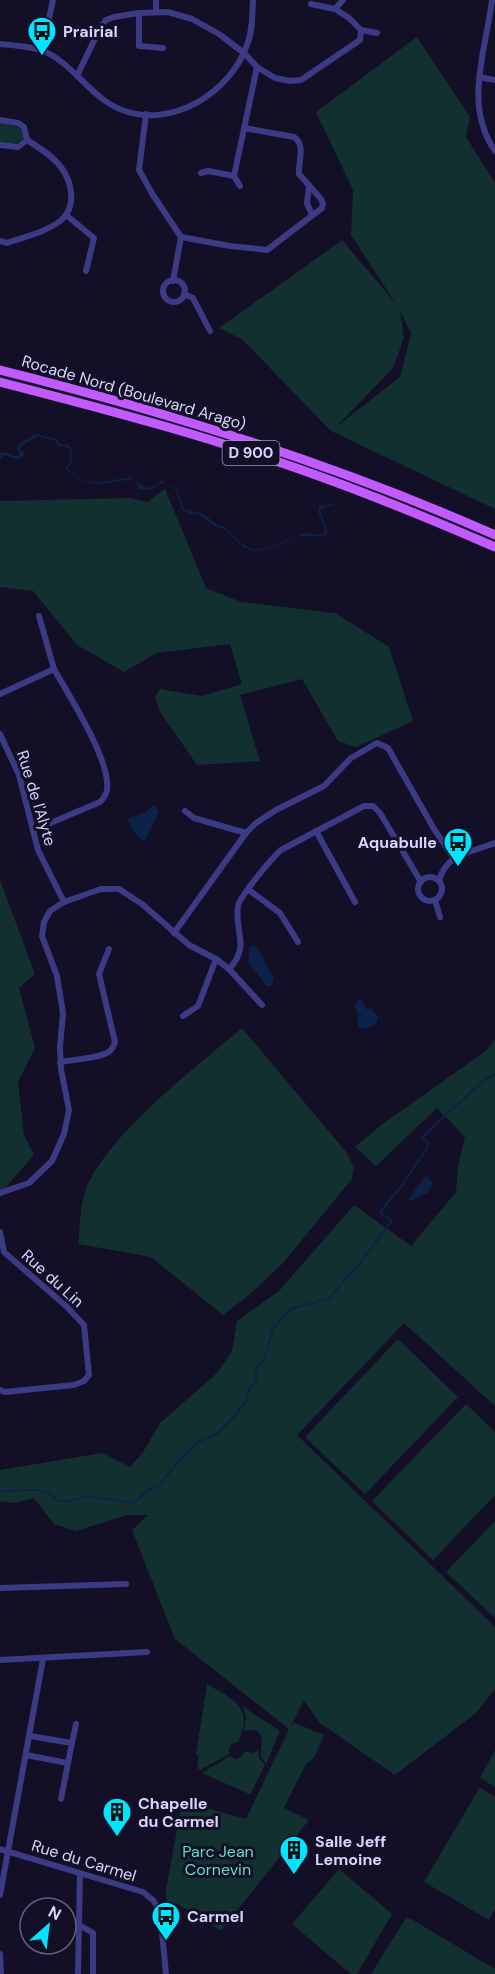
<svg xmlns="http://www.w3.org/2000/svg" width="495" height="1974" viewBox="0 0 495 1974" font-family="'DM Sans',sans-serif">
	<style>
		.green { fill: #12302f; fill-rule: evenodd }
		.water { fill: #0c2248 }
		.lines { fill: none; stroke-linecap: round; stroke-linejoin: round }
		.stream { stroke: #0c2248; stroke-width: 2 }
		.minor { stroke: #3d3a85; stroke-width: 6 }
		.primary { stroke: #c25bff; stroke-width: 9 }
		.labels { text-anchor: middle; stroke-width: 6; stroke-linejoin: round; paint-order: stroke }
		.shield { fill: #130f26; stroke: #9e99be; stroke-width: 1.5 }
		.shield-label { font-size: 15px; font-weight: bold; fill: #d9d4ff }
		.poi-label { font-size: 16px; font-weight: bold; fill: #d9d4ff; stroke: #130f26; text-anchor: start }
		.street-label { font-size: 16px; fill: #d9d4ff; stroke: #130f26 }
		.park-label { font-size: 16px; fill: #5fe0c0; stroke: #130f26 }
	</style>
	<rect width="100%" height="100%" fill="#130f26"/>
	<g class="green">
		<path d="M417,37L470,117L466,137L495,183V509L331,431L243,340L219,328L342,240L396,304L351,235L353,190L316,112ZM400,311L411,333L400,377L336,427L393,368L404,338Z"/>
		<polygon points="0,122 18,127 24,132 24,138 13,145 0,142"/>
		<polygon points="165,489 206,588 241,602 335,613 389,647 413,721 356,747 338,741 302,679 240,695 260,761 197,765 160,712 155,697 160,689 202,696 242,684 230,644 157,653 124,672 77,645 33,591 0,587 0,501 130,498 147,502"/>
		<polygon points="0,880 35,974 19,988 35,1048 18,1082 24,1135 34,1155 6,1187 0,1190"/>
		<path d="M242,1028L347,1153L354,1168L352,1179L283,1263L248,1296L223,1315L151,1257L78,1244C80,1228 80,1203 86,1189C108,1134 196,1067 242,1028Z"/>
		<polygon points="495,1039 495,1406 404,1323 297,1435 495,1627 495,1689 476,1713 395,1775 320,1723 304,1700 291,1726 295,1723 324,1735 314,1758 306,1764 284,1808 309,1820 221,1931 176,1903 167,1908 166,1890 182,1801 246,1819 289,1729 175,1639 132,1530 148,1515 127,1515 76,1531 54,1524 34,1498 15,1503 0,1501 0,1470 102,1453 130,1467 143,1452 160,1423 216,1374 232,1351 237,1321 279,1291 354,1205 411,1246 456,1192 458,1166 465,1137 437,1108 376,1166 355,1147 381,1125 487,1050"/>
		<polygon points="398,1339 458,1397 365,1494 305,1437"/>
		<polygon points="466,1404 495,1432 495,1495 433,1560 372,1501"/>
		<polygon points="495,1521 495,1618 446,1572"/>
		<path d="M207,1684C222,1693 245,1702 244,1722C244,1729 240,1735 239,1741L231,1744L229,1749V1754L200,1770L197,1767L199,1756L196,1754Z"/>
		<path d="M242,1706L280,1731L266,1764L261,1756C260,1745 266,1736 255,1730L244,1731L246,1717Z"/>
		<polygon points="258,1750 259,1758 265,1765 251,1793 249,1794 202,1773 230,1756 237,1759 242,1756 245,1751 253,1753"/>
		<polygon points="495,1750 495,1787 480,1778"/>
		<polygon points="480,1787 495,1797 495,1909 489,1920 424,1882"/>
		<polygon points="339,1869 392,1914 357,1974 351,1974 292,1924"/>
		<polygon points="406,1918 413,1920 495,1969 495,1974 371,1974"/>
	</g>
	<g class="water">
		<path d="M35,434L57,439L60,444L68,445L71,448L72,462L68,469C87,491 107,480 130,477C146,486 143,494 161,481L177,489L184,509L202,513L220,527L224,526L241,543L253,550L268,548L305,533L322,535L325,532C325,523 316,515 319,506L339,503L320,509C322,518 327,525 327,534L323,536H300L268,549L252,551L243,547L225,529L216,527L198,514H190L182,510L176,490L164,483L158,484L151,490L138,489L139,485L132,479C109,483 83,491 66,468L70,462V450L67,447L58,446L56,441L37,436L20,447V450L24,453L23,457L17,459L4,455L0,459V453L3,452L14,456L20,455L17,449L18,445Z"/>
		<polygon points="154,805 159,812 144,842 136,835 127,819 146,812"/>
		<polygon points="253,945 258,949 274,978 271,986 267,986 249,964 249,948"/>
		<polygon points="359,998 365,1005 365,1009 371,1009 378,1016 376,1024 366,1029 359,1027 357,1022 359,1016 355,1006"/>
		<polygon points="426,1176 434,1184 427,1193 411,1201 408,1199"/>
	</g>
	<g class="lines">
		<path class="stream" d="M0,1491C22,1493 42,1482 58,1501H70L87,1496L134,1503L150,1489L158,1487L177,1463L196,1443L218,1433L228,1423L245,1403L250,1387L256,1382L255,1371L264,1360L273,1329L285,1314L293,1308L329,1299L345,1279L356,1269L392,1221L380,1212L401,1187L426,1150L429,1143L423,1139L426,1133L483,1081L495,1075"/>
		<g class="minor">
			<path d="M492,0C486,50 463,105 495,151"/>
			<polyline points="311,4 335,9"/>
			<polyline points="156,11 156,0"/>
			<polyline points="139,13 139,46 163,48"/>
			<polyline points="361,30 377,33"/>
			<path d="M0,44C13,45 28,46 41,50C73,62 90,98 122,110C172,129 230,93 247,45C253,31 252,15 253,0"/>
			<polyline points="42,51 53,0"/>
			<polyline points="77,76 100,28 106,20 114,17 139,13 168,12 192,19 219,34 244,53 257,67 275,78 290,81 301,80 360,40 361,30 349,18 335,9 343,0"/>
			<polyline points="479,77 495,80"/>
			<path d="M146,114L139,170L153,195L181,237L230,246L267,250L322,208L323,204L321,199L299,174C298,162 306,145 294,137L244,128"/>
			<polyline points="0,120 18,123 24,127 27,140"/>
			<polyline points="0,145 18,147 27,140"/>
			<polyline points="201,173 208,171 234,176 257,67"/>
			<polyline points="234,176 240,186"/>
			<polyline points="309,186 307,203 312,215"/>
			<polyline points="66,215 94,238 86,271"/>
			<path d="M0,241L7,243C24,237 46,232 60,221C77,208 73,182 60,166C52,155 39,148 27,140"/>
			<circle cx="174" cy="291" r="11"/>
			<polyline points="173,281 181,237"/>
			<polyline points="184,294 193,298 210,331"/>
			<polyline points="39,616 54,669"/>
			<path d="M0,694L54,669C69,696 111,760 107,790C106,795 104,798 100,802L34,830"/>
			<polyline points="0,734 19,775 38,850 64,902"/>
			<polyline points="185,811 194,818 246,833"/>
			<polyline points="316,831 355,902"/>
			<circle cx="430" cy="889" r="12"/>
			<path d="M439,881C446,853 472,852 495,843"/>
			<polyline points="249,890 280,913 298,942"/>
			<polyline points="435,900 440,917"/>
			<polyline points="174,933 246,833 256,823 276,810 324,786 351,758 377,743 388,748 434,829 453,857"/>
			<path d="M229,969C251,946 234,932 238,906C240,896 272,858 281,850L364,806H373L380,813L421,882"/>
			<polyline points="183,1016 198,1006 216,959"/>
			<path d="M60,1062C72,1060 102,1058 110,1051C113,1048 114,1045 115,1042L99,974L109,949"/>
			<polyline points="0,1193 29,1183 52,1161 64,1134 69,1110 61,1069 60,1047 63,1013 57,976 42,936 44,922 50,911 64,902 101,889 119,889 142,904 189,945 216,959 229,969 262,1005"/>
			<polyline points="0,1232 4,1252 66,1306 84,1325 89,1375 84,1381 74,1385 5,1392 0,1390"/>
			<polyline points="0,1588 126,1584"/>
			<polyline points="0,1660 147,1652"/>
			<polyline points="72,1743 76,1724"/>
			<polyline points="26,1755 68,1763 72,1743 30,1736"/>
			<polyline points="61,1799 68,1763"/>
			<polyline points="0,1849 143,1892 153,1900 160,1911 166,1974"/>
			<polyline points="0,1895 43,1659"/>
			<polyline points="79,1925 93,1933 93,1974"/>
			<polyline points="0,1954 1,1974"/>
			<polyline points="78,1974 80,1873"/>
		</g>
		<g class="primary">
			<path d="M0,370C169,412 335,464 495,535"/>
			<path d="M0,382C113,411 226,441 335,482C389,502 442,524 495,547"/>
		</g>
	</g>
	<defs>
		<g id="bus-pin" transform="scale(1.5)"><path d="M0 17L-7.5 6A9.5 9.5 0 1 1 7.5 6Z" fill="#00e5ff" stroke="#130f26"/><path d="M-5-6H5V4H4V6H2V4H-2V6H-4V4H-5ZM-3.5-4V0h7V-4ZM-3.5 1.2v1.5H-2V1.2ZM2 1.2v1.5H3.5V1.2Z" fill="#111"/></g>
		<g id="building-pin" transform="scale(1.5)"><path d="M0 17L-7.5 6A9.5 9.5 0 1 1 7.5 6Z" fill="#00e5ff" stroke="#130f26"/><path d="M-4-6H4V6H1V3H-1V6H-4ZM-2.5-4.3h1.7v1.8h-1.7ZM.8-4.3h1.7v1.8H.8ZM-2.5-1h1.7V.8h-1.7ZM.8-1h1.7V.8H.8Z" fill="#111"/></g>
	</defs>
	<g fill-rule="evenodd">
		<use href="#bus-pin" x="42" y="31"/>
		<use href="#bus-pin" x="458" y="842"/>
		<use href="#building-pin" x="117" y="1812"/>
		<use href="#building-pin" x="294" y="1850"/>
		<use href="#bus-pin" x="166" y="1916"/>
	</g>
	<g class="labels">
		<rect class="shield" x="222.5" y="441" width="57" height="24" rx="4.5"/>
		<g class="shield-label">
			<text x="251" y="458">D 900</text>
		</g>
		<g class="poi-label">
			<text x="63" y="37">Prairial</text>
			<text x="437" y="848" text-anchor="end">Aquabulle</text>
			<text x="138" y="1809">Chapelle<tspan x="138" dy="18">du Carmel</tspan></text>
			<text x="315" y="1847">Salle Jeff<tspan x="315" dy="18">Lemoine</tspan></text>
			<text x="187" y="1922">Carmel</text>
		</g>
		<g class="street-label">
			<text transform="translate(134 392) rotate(16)" y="6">Rocade Nord (Boulevard Arago)</text>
			<text transform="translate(37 798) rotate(73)" y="6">Rue de l'Alyte</text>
			<text transform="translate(53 1278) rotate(42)" y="6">Rue du Lin</text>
			<text transform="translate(84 1860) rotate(17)" y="6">Rue du Carmel</text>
		</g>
		<g class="park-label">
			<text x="218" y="1857">Parc Jean<tspan x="218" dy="18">Cornevin</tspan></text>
		</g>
	</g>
	<g transform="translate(48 1926) rotate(28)"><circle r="28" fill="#130f26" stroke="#625e7d" stroke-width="1.5"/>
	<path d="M0-4.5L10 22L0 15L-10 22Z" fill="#00e5ff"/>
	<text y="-9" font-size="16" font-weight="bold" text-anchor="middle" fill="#d9d4ff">N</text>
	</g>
</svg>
